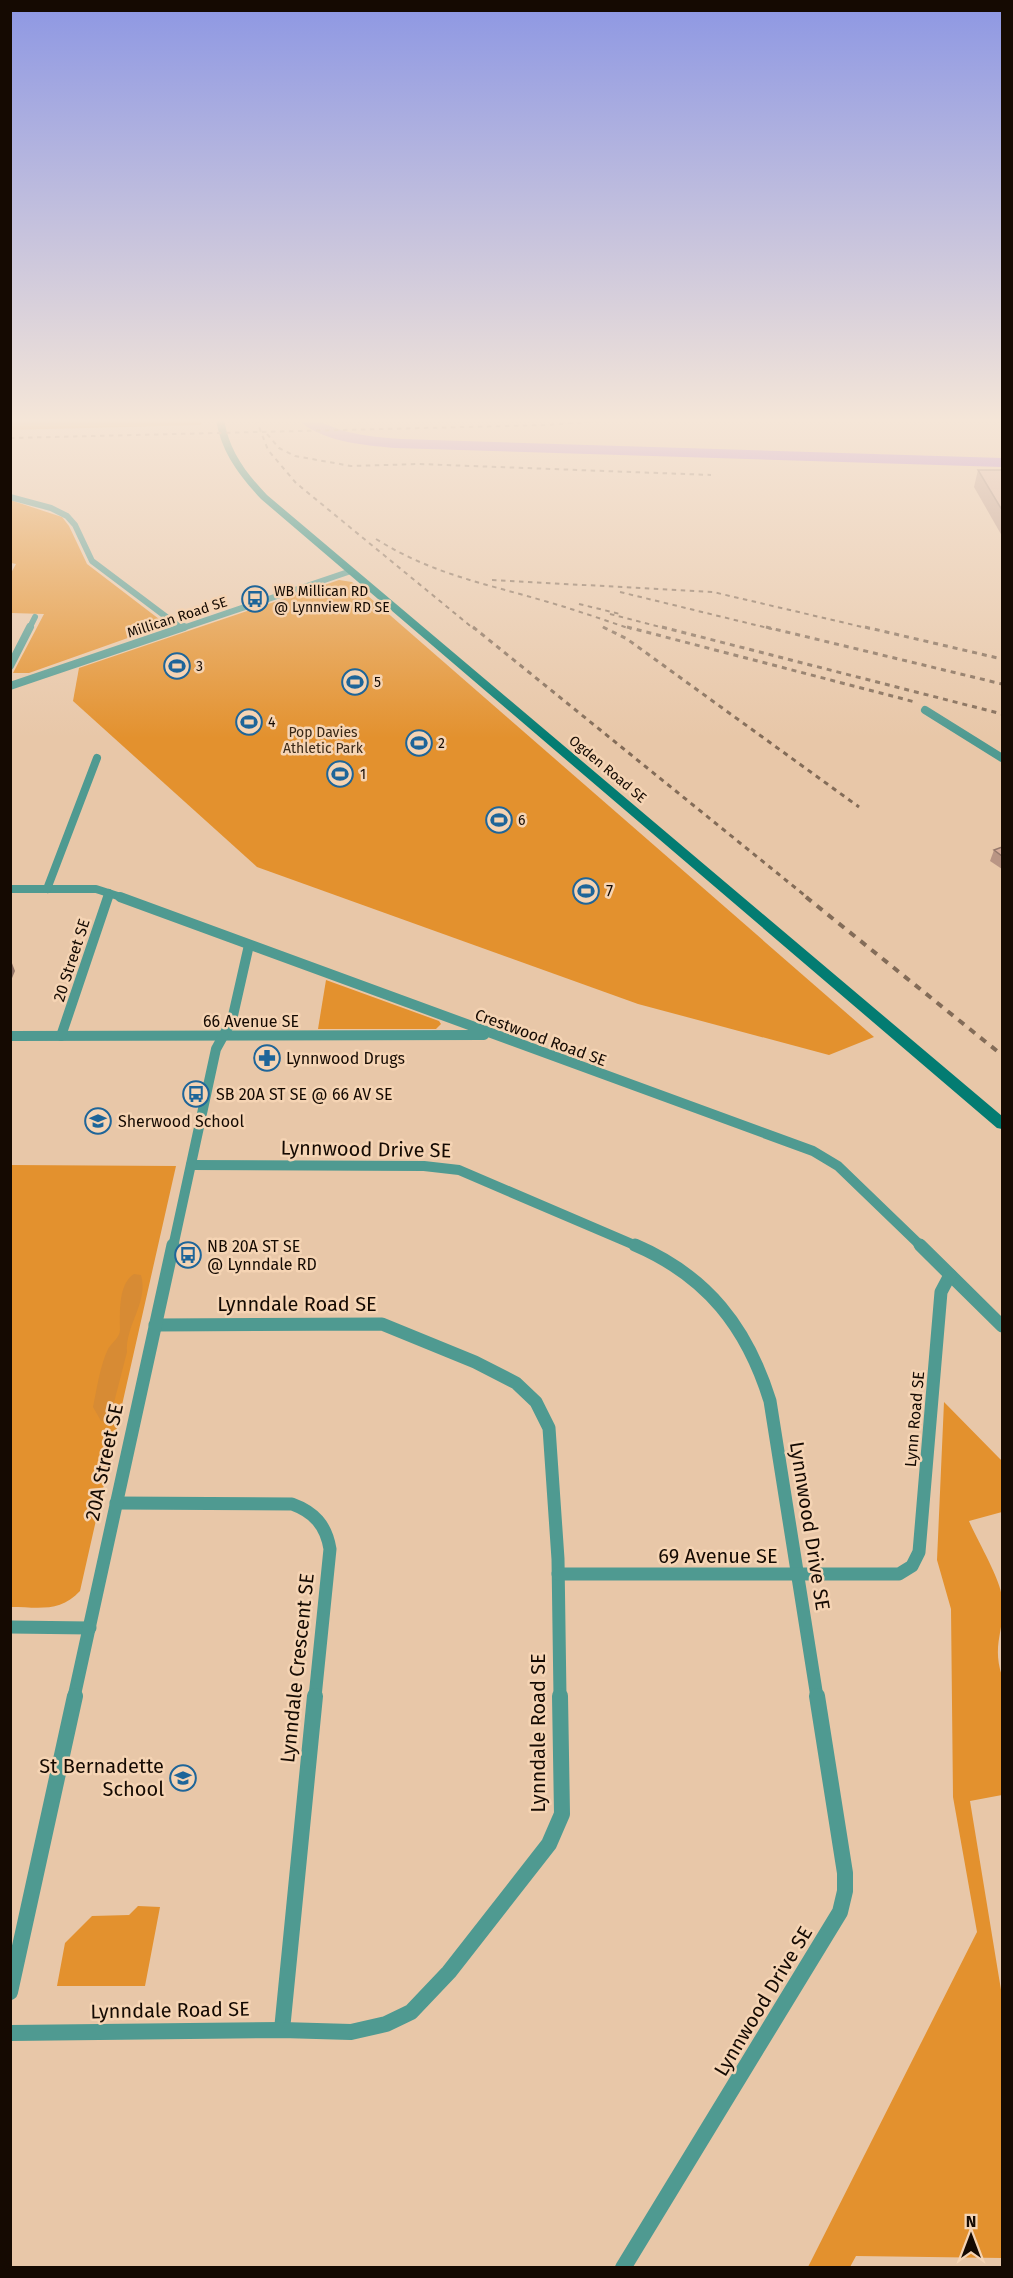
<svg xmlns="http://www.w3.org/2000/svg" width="1013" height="2278" viewBox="0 0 1013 2278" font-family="'Fira Sans',sans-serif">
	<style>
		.green { fill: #e3912e }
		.forest { fill: #d78b34 }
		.water { fill: #a46bdb }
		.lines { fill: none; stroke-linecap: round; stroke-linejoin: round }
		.street-far4 { stroke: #4f9a91; stroke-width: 6 }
		.street-far3 { stroke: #4f9a91; stroke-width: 8 }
		.street-far2 { stroke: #4f9a91; stroke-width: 10 }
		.street-far1 { stroke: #4f9a91; stroke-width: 13 }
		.street { stroke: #4f9a91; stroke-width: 16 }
		.secondary { fill: #037c72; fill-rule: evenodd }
		.rail-far2 { stroke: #836c58; stroke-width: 2; stroke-dasharray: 4.5 4.5; stroke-linecap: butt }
		.rail-far1 { stroke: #836c58; stroke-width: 3; stroke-dasharray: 5 5; stroke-linecap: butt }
		.rail { stroke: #836c58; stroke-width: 4; stroke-dasharray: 7 7; stroke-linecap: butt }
		.wall { fill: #b99584 }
		.shaded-wall { fill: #96796c }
		.building { fill: #d7ad9a; stroke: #96796c; stroke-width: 1.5 }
		.labels { text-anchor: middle; stroke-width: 5; stroke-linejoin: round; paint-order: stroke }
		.far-poi-label { font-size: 14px; fill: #150a02; stroke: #f5d4b4; text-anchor: start }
		.far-street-label { font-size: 14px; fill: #150a02; stroke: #f5d4b4 }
		.far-park-label { font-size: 14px; fill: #392816; stroke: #f5d4b4 }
		.poi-label { font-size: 16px; fill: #150a02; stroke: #f5d4b4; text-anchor: start }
		.street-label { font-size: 16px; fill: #150a02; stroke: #f5d4b4 }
		.near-street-label { font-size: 20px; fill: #150a02; stroke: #f5d4b4 }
		.near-poi-label { font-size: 20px; fill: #150a02; stroke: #f5d4b4; text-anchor: end }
	</style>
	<rect width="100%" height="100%" fill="#e8c7a8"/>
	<g class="green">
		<polygon points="11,419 201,419 201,425 11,430"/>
		<polygon points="10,500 62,517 69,526 87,564 159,619 156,628 29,673 13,673 44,614 11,613 11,573 16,564 11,563"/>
		<polygon points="339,580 352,582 874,1037 829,1055 638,1004 257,867 73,701 79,668"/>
		<polygon points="326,980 439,1021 441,1024 436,1029 318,1029"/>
		<path d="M11,1165L176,1166L80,1591C60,1613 38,1607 11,1607Z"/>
		<path d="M944,1402L1002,1461V1512L969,1521C977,1540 1001,1580 1002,1598C1006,1630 991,1643 1002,1676V1795L970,1801L1002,1996V2258L856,2256L850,2267H808L977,1932L953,1797L951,1609L937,1560Z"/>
		<polygon points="138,1906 160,1907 145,1986 57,1986 65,1943 92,1916 129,1915"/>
	</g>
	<path class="forest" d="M134,1274L141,1275C149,1301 125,1326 127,1352L109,1422L101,1421L93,1407C97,1388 100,1366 108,1349C112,1342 120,1338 120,1329C120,1313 118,1284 134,1274Z"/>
	<path class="water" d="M297,419C322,419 326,426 348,432C366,436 383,438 401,439L1002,458V467L395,448C363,445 322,442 297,419Z"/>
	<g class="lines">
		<g class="street-far4">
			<polyline points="10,497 51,508 67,516 75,525 92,561 181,628"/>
			<polyline points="29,629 35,617"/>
			<polyline points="180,629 351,571"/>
		</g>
		<g class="street-far3">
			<polyline points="10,666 30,627"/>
			<polyline points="10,686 184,627"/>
			<polyline points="925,710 1002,758"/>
			<polyline points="10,889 96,889 124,898"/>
			<polyline points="47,889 97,758"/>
			<polyline points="107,898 109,893"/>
		</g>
		<g class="street-far2">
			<polyline points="120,897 813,1151 838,1166 922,1247"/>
			<polyline points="10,1036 484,1035"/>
			<polyline points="61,1036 108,897"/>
			<polyline points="191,1165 424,1166 459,1170 639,1247"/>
			<polyline points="173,1247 216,1049 232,1020 249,945"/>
		</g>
		<g class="street-far1">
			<path d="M635,1245C707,1276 747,1327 770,1401L817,1697"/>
			<polyline points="920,1245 1002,1326"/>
			<polyline points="155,1325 382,1324 475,1362 516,1383 536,1402 549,1428 558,1559 560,1697"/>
			<path d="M116,1503L292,1504C314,1512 326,1525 330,1549L315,1697"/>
			<polyline points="558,1574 899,1574 912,1566 919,1552 941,1292 950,1275"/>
			<polyline points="10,1627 90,1628"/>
			<polyline points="74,1697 173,1245"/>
		</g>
		<g class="street">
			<polyline points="10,1992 75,1696"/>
			<polyline points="282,2030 315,1696"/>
			<polyline points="10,2033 282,2030 351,2032 386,2024 411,2012 449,1972 549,1844 562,1814 560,1696"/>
			<polyline points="623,2268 840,1912 845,1891 845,1873 817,1696"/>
		</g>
		<path class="secondary" d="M216,419H224C229,451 246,473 267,495L1002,1116V1129L997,1128L261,499C239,475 221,452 216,419Z"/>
		<g class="rail-far2">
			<polyline points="256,419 268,450 296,483 474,629"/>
			<polyline points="267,434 279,448 295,456 351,466 419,464 711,475"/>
			<polyline points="10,438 547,425 624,419"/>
			<path d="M376,539C434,575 484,583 548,602C576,610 604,620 631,629"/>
			<polyline points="492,580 713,592 871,629"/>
			<polyline points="620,592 772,629"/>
			<polyline points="579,604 620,614"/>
			<polyline points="610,614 668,629"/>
			<polyline points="603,627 606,629"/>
		</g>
		<g class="rail-far1">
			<polyline points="473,627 808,898"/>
			<polyline points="603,627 627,639 859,807"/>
			<polyline points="627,627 915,702"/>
			<polyline points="662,627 1002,714"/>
			<polyline points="766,627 1002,684"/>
			<polyline points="865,627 1002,659"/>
		</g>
		<polyline class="rail" points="806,897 1002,1055"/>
	</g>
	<g class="wall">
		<polygon points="978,470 1002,470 1002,536 974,487"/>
		<polygon points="1002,847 1002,869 990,861 994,850"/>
	</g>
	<polygon class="shaded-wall" points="10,958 15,971 10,983"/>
	<g class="building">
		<polygon points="978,470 1002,470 1002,510"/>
		<polygon points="1002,847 1002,856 994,850"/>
	</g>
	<linearGradient id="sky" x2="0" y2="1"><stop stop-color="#8d97e3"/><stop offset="0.57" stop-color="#f5e6d8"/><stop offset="1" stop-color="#f5e6d8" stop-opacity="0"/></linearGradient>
	<rect width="1013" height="738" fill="url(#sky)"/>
	<defs>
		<g id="bus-ring" transform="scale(1.35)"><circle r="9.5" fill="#f5d4b4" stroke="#1e6599" stroke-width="1.5"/><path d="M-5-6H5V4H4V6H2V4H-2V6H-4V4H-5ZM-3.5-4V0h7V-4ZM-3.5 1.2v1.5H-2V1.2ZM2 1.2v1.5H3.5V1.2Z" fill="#1e6599"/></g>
		<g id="stadium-ring" transform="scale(1.35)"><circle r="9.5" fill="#f5d4b4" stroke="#1e6599" stroke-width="1.5"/><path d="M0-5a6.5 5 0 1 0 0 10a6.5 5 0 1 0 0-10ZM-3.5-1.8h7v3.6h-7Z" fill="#1e6599"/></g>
		<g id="pharmacy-ring" transform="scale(1.35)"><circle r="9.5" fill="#f5d4b4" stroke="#1e6599" stroke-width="1.5"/><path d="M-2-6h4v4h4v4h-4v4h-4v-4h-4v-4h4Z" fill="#1e6599"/></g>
		<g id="school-ring" transform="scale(1.35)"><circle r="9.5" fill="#f5d4b4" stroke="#1e6599" stroke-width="1.5"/><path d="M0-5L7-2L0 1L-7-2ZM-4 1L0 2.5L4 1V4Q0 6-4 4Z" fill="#1e6599"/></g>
	</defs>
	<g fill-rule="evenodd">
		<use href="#bus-ring" x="255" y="599"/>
		<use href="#stadium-ring" x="177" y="666"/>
		<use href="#stadium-ring" x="355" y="682"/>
		<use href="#stadium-ring" x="249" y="722"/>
		<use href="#stadium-ring" x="419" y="743"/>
		<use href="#stadium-ring" x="340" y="774"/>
		<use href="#stadium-ring" x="499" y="820"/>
		<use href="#stadium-ring" x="586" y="891"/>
		<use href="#pharmacy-ring" x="267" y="1058"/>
		<use href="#bus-ring" x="196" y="1094"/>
		<use href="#school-ring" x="98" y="1121"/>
		<use href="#bus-ring" x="188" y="1255"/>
		<use href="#school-ring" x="183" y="1778"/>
	</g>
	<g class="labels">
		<g class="far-poi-label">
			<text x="274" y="596">WB Millican RD<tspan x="274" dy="16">@ Lynnview RD SE</tspan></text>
			<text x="196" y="671">3</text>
			<text x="374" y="687">5</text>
			<text x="268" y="727">4</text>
			<text x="438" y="748">2</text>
			<text x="360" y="779">1</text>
			<text x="518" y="825">6</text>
		</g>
		<g class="far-street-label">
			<text transform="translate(177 617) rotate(-18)" y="5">Millican Road SE</text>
			<text transform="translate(608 769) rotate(40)" y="5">Ogden Road SE</text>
		</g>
		<g class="far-park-label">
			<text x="323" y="737">Pop Davies<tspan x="323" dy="16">Athletic Park</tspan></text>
		</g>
		<g class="poi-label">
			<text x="606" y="897">7</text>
			<text x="286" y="1064">Lynnwood Drugs</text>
			<text x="216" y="1100">SB 20A ST SE @ 66 AV SE</text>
			<text x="118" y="1127">Sherwood School</text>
			<text x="207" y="1252">NB 20A ST SE<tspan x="207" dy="18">@ Lynndale RD</tspan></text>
		</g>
		<g class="street-label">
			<text transform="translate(71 960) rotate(-72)" y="6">20 Street SE</text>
			<text x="251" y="1027">66 Avenue SE</text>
			<text transform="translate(541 1037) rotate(20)" y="6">Crestwood Road SE</text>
			<text transform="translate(914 1419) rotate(-85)" y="6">Lynn Road SE</text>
		</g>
		<g class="near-street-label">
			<text transform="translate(366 1149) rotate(1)" y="7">Lynnwood Drive SE</text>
			<text x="297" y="1311">Lynndale Road SE</text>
			<text transform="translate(104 1462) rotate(-78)" y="7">20A Street SE</text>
			<text transform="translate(810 1526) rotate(81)" y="7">Lynnwood Drive SE</text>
			<text x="718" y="1563">69 Avenue SE</text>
			<text transform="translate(297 1668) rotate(-84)" y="7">Lynndale Crescent SE</text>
			<text transform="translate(538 1733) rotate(-90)" y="7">Lynndale Road SE</text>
			<text transform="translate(763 2001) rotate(-59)" y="7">Lynnwood Drive SE</text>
			<text transform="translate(170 2010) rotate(-1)" y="7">Lynndale Road SE</text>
		</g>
		<g class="near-poi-label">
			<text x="164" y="1773">St Bernadette<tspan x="164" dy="23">School</tspan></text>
		</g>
	</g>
	<rect width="1013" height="2278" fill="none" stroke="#150a02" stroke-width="24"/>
	<g transform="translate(971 2236)" stroke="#f5d4b4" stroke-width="4.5" paint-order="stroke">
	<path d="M0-4.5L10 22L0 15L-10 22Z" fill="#150a02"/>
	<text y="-9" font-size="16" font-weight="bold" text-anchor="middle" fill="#150a02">N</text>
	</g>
</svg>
